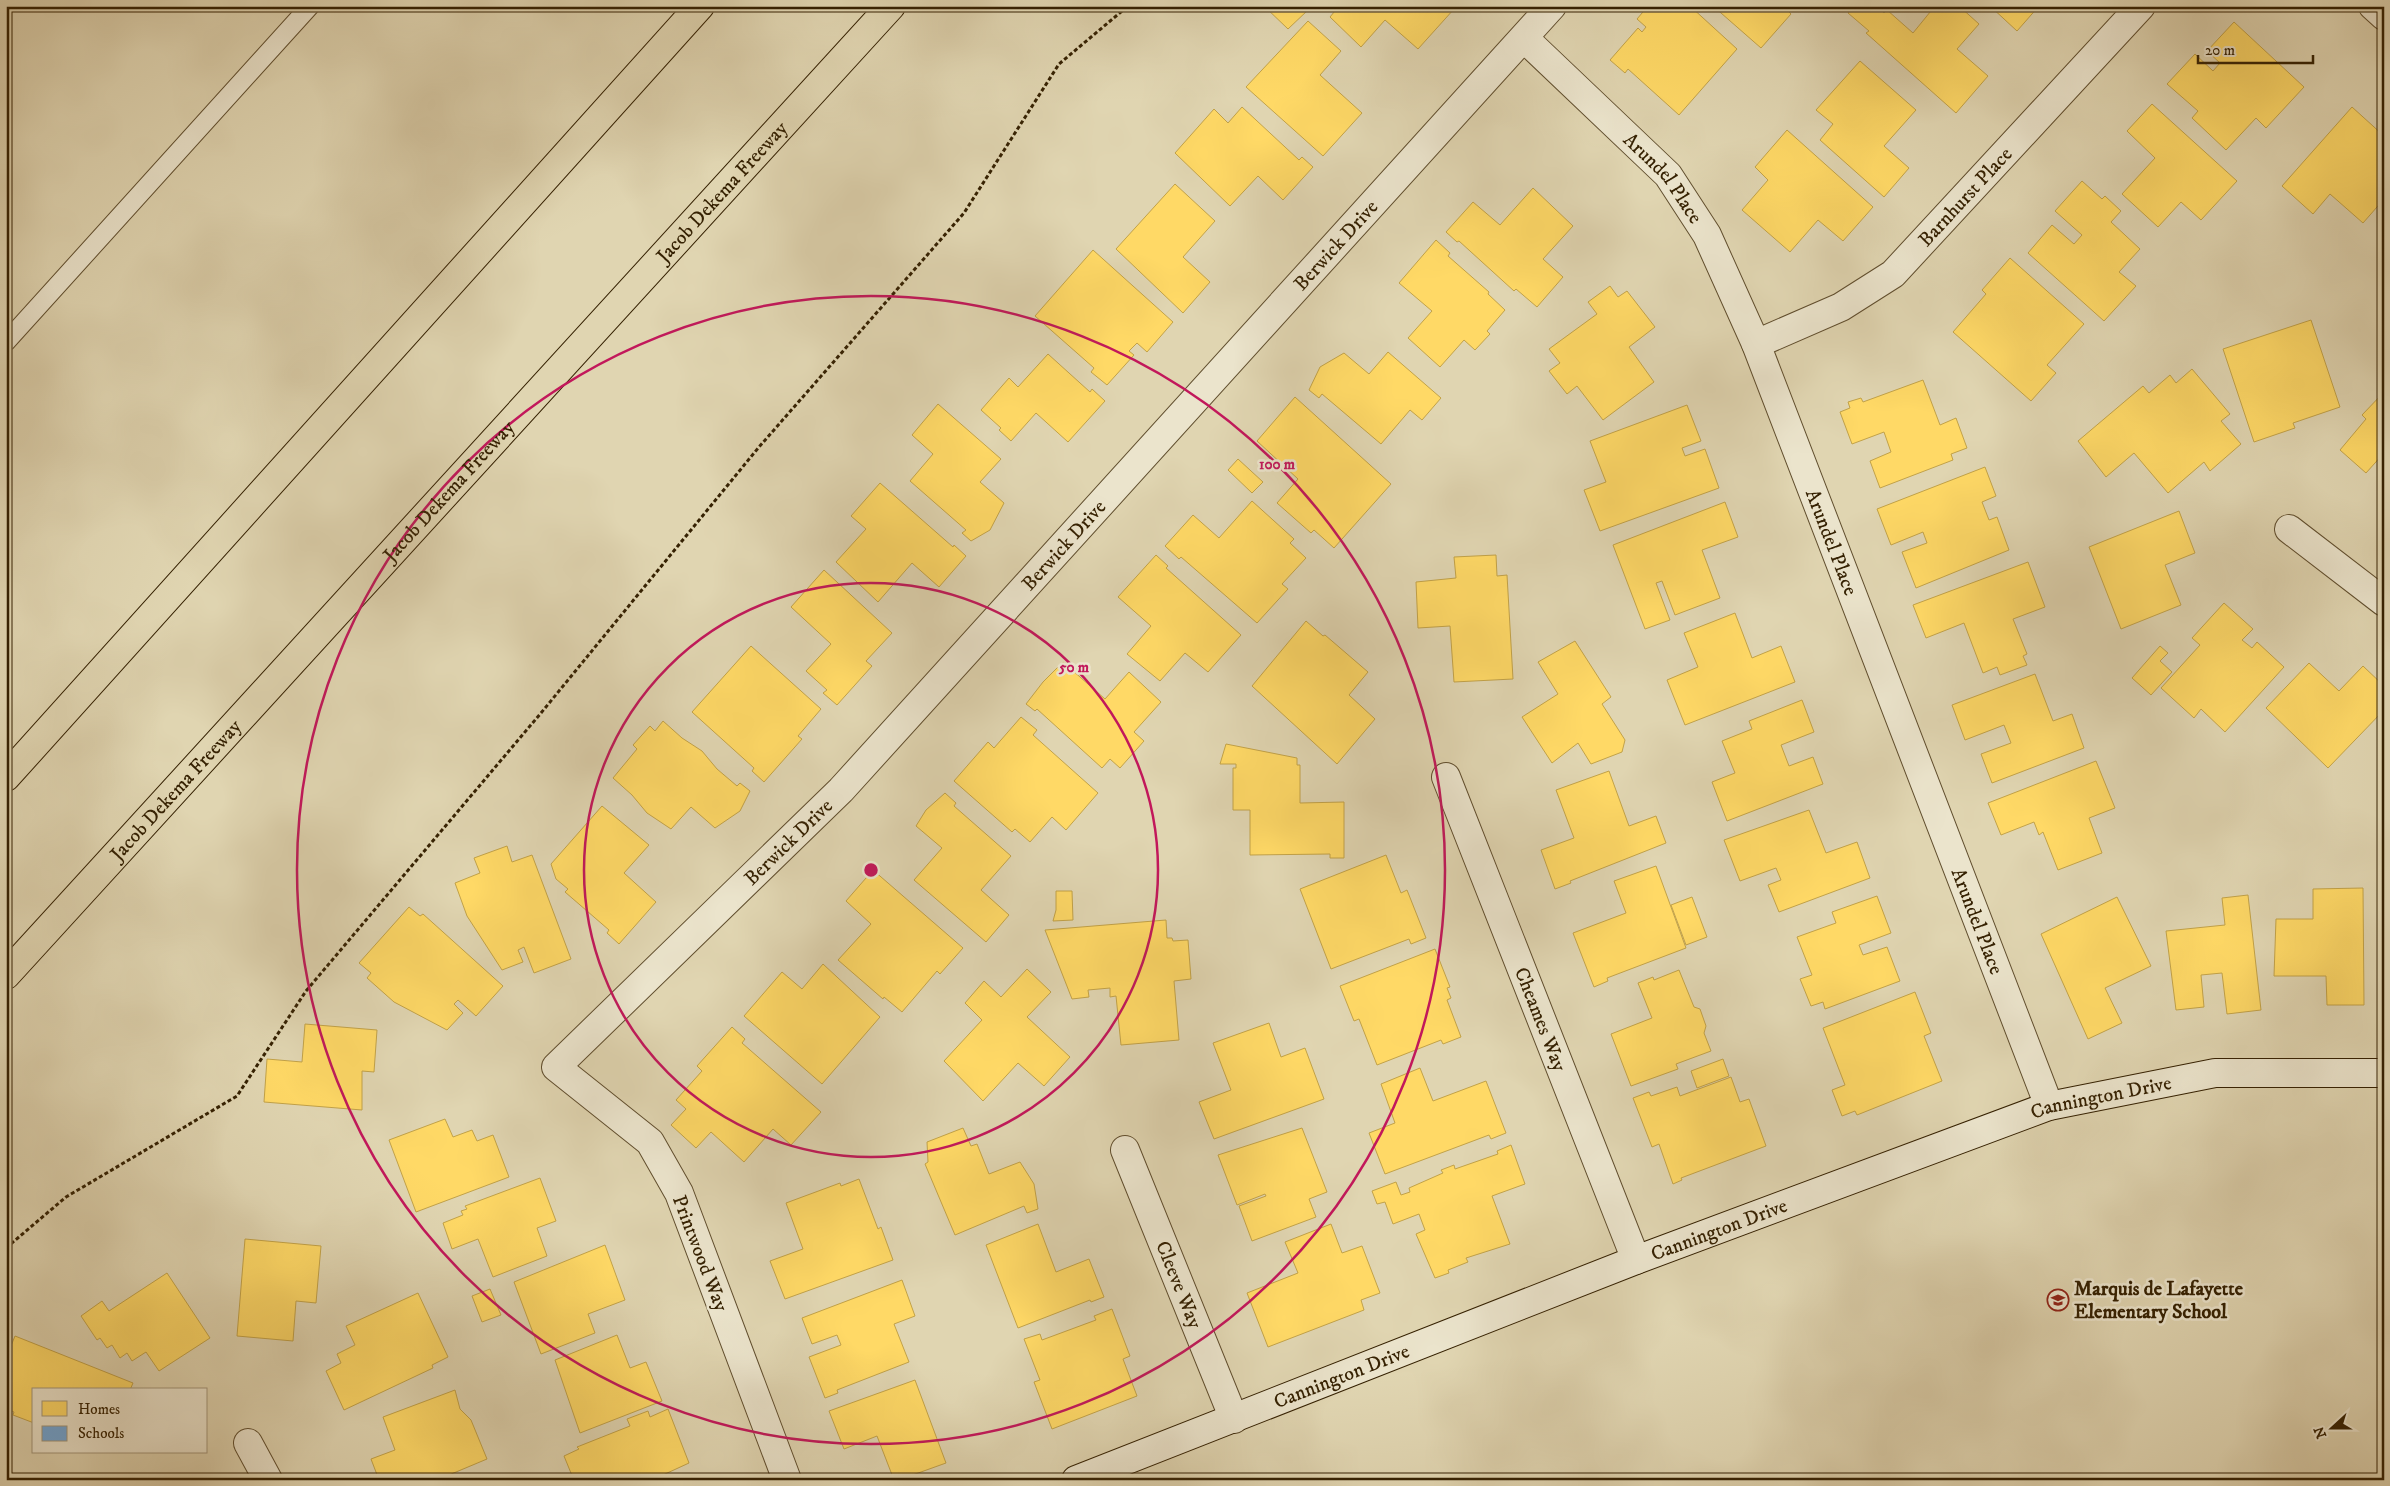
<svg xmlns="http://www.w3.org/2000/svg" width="2390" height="1486" viewBox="0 0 2390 1486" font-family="'IM FELL DW Pica',serif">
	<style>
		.homes { fill: #ffd966; stroke: #c2a248 }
		.schools { fill: #6fa8dc; stroke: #5e809b }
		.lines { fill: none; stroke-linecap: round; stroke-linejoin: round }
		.lane-casing { stroke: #604e2e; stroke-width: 20 }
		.street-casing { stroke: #604e2e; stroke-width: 30 }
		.secondary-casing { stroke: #352102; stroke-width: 30 }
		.highway-casing { stroke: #352102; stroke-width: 30 }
		.path { stroke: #352102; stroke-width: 3; stroke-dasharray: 4 2.5; stroke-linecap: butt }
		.lane { stroke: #ebe4cc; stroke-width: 18 }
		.street { stroke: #ebe4cc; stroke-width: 28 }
		.secondary { stroke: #ebe4cc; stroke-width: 28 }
		.highway { stroke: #e0d5b1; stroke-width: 28 }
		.ring { fill: none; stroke: #c2185b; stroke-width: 2.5 }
		.labels { text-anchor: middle; stroke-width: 5; stroke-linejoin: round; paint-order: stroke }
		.street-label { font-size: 20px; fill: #352102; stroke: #ebe4cc }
		.poi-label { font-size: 20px; font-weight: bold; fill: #352102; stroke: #ebe4cc; text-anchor: start }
		.centre { fill: #c2185b; stroke: #ebe4cc; stroke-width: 2.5 }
		.ring-label { font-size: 15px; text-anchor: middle; font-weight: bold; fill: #c2185b; stroke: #ebe4cc; stroke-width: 5; stroke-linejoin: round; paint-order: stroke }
	</style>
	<rect width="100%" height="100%" fill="#e0d5b1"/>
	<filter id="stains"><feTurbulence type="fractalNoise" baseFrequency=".004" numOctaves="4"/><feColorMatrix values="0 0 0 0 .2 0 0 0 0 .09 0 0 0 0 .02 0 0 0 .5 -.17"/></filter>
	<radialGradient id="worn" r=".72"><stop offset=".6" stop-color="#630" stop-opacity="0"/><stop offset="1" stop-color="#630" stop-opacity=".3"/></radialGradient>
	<g class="homes">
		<polygon points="1264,6 1304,6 1308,10 1288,29"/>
		<polygon points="1339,6 1451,6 1454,9 1418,49 1385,20 1361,47 1330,17"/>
		<polygon points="1648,6 1690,6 1737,49 1679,115 1628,69 1625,73 1610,60 1638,28 1642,32 1646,27 1637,19"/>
		<polygon points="1713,6 1783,6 1791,14 1761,48"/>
		<polygon points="1854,6 1877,6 1884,13 1887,10 1913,33 1935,6 1959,6 1979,24 1957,49 1988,76 1956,113 1866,33 1869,31 1848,13"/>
		<polygon points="1990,6 2039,6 2017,31"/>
		<polygon points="1308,21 1341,51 1320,75 1362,113 1323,156 1246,87"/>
		<polygon points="2234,22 2304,87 2266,128 2256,118 2226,150 2192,118 2198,111 2167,84 2195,54 2213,71 2220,63 2207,51"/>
		<polygon points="1860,61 1916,110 1884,146 1909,168 1884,197 1820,140 1833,124 1816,110"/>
		<polygon points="2152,104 2237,181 2201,220 2181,202 2158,227 2122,194 2155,158 2127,131"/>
		<polygon points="1242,107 1299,160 1302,157 1313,167 1283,200 1258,176 1230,206 1175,153 1214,109 1228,123"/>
		<polygon points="2352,107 2384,136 2384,199 2363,223 2330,194 2313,214 2282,186"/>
		<polygon points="1787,130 1873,207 1843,241 1818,220 1790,252 1742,210 1768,180 1755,167"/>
		<polygon points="2082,181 2102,199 2105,196 2121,211 2111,222 2140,249 2119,272 2136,286 2104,321 2028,253 2052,225 2074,244 2082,235 2055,211"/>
		<polygon points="1175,184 1215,221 1183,257 1210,282 1183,313 1116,249"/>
		<polygon points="1533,188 1573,226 1543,259 1563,277 1537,307 1516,289 1514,291 1459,241 1457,242 1446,232 1473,202 1500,225"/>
		<polygon points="1436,240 1450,253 1448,256 1489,292 1488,294 1505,310 1487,331 1490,334 1475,350 1464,340 1440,367 1408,338 1432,311 1399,283"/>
		<polygon points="1093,250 1173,322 1147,352 1137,343 1129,351 1134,355 1107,385 1091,372 1094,368 1035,316"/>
		<polygon points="2010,258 2084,324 2047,365 2056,373 2031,401 1953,332 1986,294 1982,290"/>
		<polygon points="1610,286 1618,297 1627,291 1655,327 1629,347 1654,382 1603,420 1577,386 1567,394 1549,371 1560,363 1549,349 1597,314 1588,302"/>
		<polygon points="2311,320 2340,407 2293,423 2295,428 2254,442 2223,349"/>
		<polygon points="1388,352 1441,398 1422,420 1410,410 1381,444 1322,394 1319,398 1309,390 1320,367 1344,353 1369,374"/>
		<polygon points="1048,354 1090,392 1092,389 1105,401 1068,442 1036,413 1011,441 999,430 1001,428 981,410 1009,378 1018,387"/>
		<polygon points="2192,369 2230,414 2221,421 2241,444 2210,471 2204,462 2168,493 2134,453 2106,477 2078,441 2143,386 2149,393 2170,375 2176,383"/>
		<polygon points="1923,380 1940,425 1956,418 1967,448 1951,454 1953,460 1880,488 1870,461 1891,452 1884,432 1852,444 1840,412 1850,408 1848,402 1861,398 1863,402"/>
		<polygon points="2384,392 2384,453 2366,473 2340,450 2366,419 2362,415"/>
		<polygon points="1295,397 1391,484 1334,548 1314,530 1311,533 1277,503 1298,479 1257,441"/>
		<polygon points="938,404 1001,459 980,482 1004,503 990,530 971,541 962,533 966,530 910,481 933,454 912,435"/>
		<polygon points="1687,405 1701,441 1682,448 1685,456 1705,449 1719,488 1600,531 1584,490 1606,482 1590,441"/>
		<polygon points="1238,459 1263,482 1252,493 1228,470"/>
		<polygon points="1985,467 1996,496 1982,502 1989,520 1997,517 2009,550 1916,588 1902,552 1927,543 1923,532 1891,545 1877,509"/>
		<polygon points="880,483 953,547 954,545 966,556 939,587 912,563 878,602 836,562 866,529 851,516"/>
		<polygon points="1252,501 1294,539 1290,543 1306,558 1282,584 1288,589 1257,623 1181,557 1179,559 1165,546 1193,515 1219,538"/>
		<polygon points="1725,502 1738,537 1702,550 1720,598 1675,615 1662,581 1656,583 1670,620 1645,629 1613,545"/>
		<polygon points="2179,511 2195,553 2165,565 2181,605 2121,629 2089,547"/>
		<polygon points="1156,555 1168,566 1166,568 1241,635 1208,672 1185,653 1160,681 1127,654 1151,626 1118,597"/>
		<polygon points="1496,555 1497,576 1507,575 1513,679 1454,682 1450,626 1418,628 1416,582 1456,578 1454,557"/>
		<polygon points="2028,562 2045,607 2013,619 2027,654 2023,656 2027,665 2000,675 1997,667 1983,673 1964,623 1926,638 1913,605"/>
		<polygon points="824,570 892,633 866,661 872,666 837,705 823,693 827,690 806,671 831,644 791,607"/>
		<polygon points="2224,603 2253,629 2242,640 2252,648 2257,642 2284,667 2225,732 2201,709 2194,718 2161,688 2200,645 2192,638"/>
		<polygon points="1735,613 1752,658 1781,646 1795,682 1685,725 1667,680 1698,667 1684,633"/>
		<polygon points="1306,621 1323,636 1325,635 1368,672 1349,695 1375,719 1337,764 1252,686"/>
		<polygon points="1575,641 1611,697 1602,704 1625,740 1622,752 1591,764 1578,743 1552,763 1522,717 1558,694 1538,662"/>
		<polygon points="751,646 821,709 798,736 802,739 764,782 752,771 754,768 692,712"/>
		<polygon points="2160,646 2168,653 2160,661 2172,672 2151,695 2132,678"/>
		<polygon points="1063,662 1105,699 1129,672 1161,702 1134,732 1144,741 1120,768 1110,759 1102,768 1037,709 1035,711 1026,704 1043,682"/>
		<polygon points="2309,663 2339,691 2363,666 2384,686 2384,710 2328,768 2266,708"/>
		<polygon points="2035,674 2053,721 2072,714 2084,748 1992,783 1981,754 2011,743 2004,725 1965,740 1952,705"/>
		<polygon points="1802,700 1814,732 1781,745 1789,766 1813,757 1823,784 1727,821 1712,782 1735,773 1722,741 1752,729 1749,721"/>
		<polygon points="1021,717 1037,730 1033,735 1098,793 1066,830 1052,817 1030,842 1015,829 1012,832 954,781 988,742 994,748"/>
		<polygon points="663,721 682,738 702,751 717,769 737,786 740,783 750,791 740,811 715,828 691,807 671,829 647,813 632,795 613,778 637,749 633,745 650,726 655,731"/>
		<polygon points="1226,744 1297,758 1297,765 1300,765 1300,803 1344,802 1344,858 1330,858 1330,854 1250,855 1250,810 1233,810 1233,768 1236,768 1236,764 1220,764"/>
		<polygon points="2096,761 2115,808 2089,818 2102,853 2058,870 2043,832 2039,835 2034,822 2001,835 1988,803"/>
		<polygon points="1609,771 1629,826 1656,816 1666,843 1570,881 1571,883 1555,889 1541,850 1574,838 1556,790"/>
		<polygon points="945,793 956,803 954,806 1011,856 981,890 1009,915 986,942 914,880 942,848 916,826 926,810"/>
		<polygon points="602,806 649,845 624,873 656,902 619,944 607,933 609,930 565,892 568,889 556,879 551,864"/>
		<polygon points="1809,810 1826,853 1857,842 1870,878 1779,912 1768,885 1781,880 1776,868 1740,881 1724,840"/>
		<polygon points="507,846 512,862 532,855 571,959 534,973 524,947 518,950 523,962 502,970 467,916 455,883 480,873 474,858"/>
		<polygon points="1386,855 1401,893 1407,890 1426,938 1411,944 1409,939 1331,969 1300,889"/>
		<polygon points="1656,866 1686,948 1607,978 1608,981 1594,987 1573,933 1626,913 1614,881"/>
		<polygon points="873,870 963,948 940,974 937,971 902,1012 884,997 883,999 838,960 871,924 846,901"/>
		<polygon points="2363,888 2364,1005 2327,1005 2326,976 2274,976 2276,919 2313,919 2313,889"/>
		<polygon points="1056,891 1072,891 1073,920 1053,921 1056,910"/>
		<polygon points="2248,895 2261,1010 2227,1014 2222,973 2201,975 2204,1007 2176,1010 2166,931 2225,925 2222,898"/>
		<polygon points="1877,896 1891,933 1859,945 1863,955 1887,947 1900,981 1825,1009 1823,1002 1811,1006 1800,979 1812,975 1797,937 1836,923 1832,912"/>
		<polygon points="1692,897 1707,937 1686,945 1671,905"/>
		<polygon points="2117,897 2151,966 2105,988 2122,1023 2088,1039 2041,934"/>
		<polygon points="409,907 420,916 423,914 503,986 476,1016 458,1000 454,1004 463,1013 447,1030 394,1002 367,978 371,973 359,963"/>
		<polygon points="1166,920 1167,938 1172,938 1173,941 1188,940 1191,979 1174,981 1179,1040 1121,1045 1116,996 1110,997 1110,988 1088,990 1089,997 1072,999 1045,930"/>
		<polygon points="1435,949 1450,987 1447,988 1451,998 1447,1000 1461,1037 1443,1044 1441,1040 1377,1065 1359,1019 1354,1021 1340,986"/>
		<polygon points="823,964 880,1017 822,1084 744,1016 782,972 802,989"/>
		<polygon points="1027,969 1051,992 1027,1017 1070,1057 1044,1086 1018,1063 983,1101 944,1061 982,1020 965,1003 984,981 1001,997"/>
		<polygon points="1679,970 1694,1007 1700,1009 1706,1026 1704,1033 1711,1051 1676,1064 1678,1069 1631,1086 1611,1034 1652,1018 1638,983 1653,977 1654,980"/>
		<polygon points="1915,992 1931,1033 1924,1036 1942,1081 1857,1115 1855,1111 1842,1116 1832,1090 1845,1085 1823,1028"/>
		<polygon points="1269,1023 1281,1057 1305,1048 1324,1099 1214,1139 1199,1102 1231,1090 1213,1043"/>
		<polygon points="305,1024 377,1030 374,1072 362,1071 362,1110 264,1102 267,1059 302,1062"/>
		<polygon points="732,1027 745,1039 742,1043 821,1112 791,1145 773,1129 744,1162 711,1132 696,1148 671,1125 686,1109 676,1100 702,1071 697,1066"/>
		<polygon points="1723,1059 1729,1076 1697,1088 1691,1071"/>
		<polygon points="1420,1068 1433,1101 1486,1081 1506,1133 1491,1139 1489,1135 1385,1174 1369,1133 1395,1123 1381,1084"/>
		<polygon points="1731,1077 1740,1102 1749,1099 1766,1146 1681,1178 1682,1180 1673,1184 1659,1144 1652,1147 1633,1098 1649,1092 1651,1096 1677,1087 1680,1096"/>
		<polygon points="445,1119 453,1137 472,1130 477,1141 493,1135 509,1177 416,1212 389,1140"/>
		<polygon points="963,1128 971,1146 977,1144 989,1174 1020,1162 1034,1184 1038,1209 1027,1213 1024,1206 955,1235 925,1164 928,1162 927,1142"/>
		<polygon points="1302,1128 1327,1192 1309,1199 1316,1217 1252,1241 1239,1206 1266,1196 1265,1194 1237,1205 1218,1155"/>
		<polygon points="1511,1145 1525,1184 1492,1196 1510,1244 1466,1258 1468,1262 1448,1270 1449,1273 1435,1278 1416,1234 1425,1230 1419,1214 1393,1224 1385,1202 1377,1204 1372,1191 1396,1182 1401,1195 1410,1192 1409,1188 1443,1173 1441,1170 1454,1165 1455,1169 1498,1154 1497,1151"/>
		<polygon points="540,1178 556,1221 537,1228 547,1256 493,1277 478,1239 452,1249 443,1223 463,1215 461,1211 467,1209 465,1206"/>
		<polygon points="859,1179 878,1229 881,1227 893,1260 785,1299 770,1261 803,1249 786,1203 840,1183 841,1186"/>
		<polygon points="1038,1224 1056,1272 1089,1259 1104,1297 1091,1302 1090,1300 1018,1328 986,1245"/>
		<polygon points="1331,1224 1342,1253 1362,1246 1380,1293 1361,1300 1364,1310 1268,1347 1247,1293 1298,1273 1285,1242"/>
		<polygon points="245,1239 321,1246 316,1303 296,1301 293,1341 237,1336"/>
		<polygon points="605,1245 625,1300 588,1314 595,1333 541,1354 514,1282"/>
		<polygon points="167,1273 210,1338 159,1371 146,1352 132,1361 127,1353 120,1358 112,1345 107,1348 100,1338 97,1340 81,1316 102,1301 109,1311"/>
		<polygon points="902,1280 915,1316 894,1324 909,1362 837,1390 838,1393 825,1398 809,1357 841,1345 837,1335 812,1344 802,1318"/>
		<polygon points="490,1289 501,1315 482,1322 472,1296"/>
		<polygon points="418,1293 448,1357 432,1365 433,1368 344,1410 326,1371 341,1363 337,1354 355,1345 346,1326"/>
		<polygon points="1112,1309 1130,1356 1123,1359 1137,1396 1052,1429 1034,1382 1040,1380 1024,1339 1040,1334 1042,1340 1096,1320 1094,1316"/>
		<polygon points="617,1335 630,1368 646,1362 662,1401 580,1433 555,1360"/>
		<polygon points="15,1336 133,1383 130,1390 34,1390 34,1423 13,1415 14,1412 6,1409 6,1358"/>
		<polygon points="915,1380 946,1463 907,1477 906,1480 894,1480 877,1436 844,1449 829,1411"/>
		<polygon points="455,1390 460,1409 471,1420 487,1459 437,1480 379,1480 371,1459 395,1450 383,1417"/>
		<polygon points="668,1409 689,1463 652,1480 590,1480 588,1476 579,1480 577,1476 573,1478 564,1456 579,1449 577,1447 630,1426 627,1419 648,1411 650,1417"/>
	</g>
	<polygon class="schools" points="1390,1476 1391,1480 1379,1480"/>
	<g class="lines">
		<g class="lane-casing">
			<polyline id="lane" points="6,342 310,6"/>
		</g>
		<g class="street-casing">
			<g id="street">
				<polyline points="2373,6 2384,16"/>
				<path id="s1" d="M1524,38L1668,175L1707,235L1756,344L2049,1106"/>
				<path id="s2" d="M1756,344L1841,307L1893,274L2141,6"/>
				<polyline points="2289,529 2384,602"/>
				<path id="s3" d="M1446,777L1636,1260"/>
				<path id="s4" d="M1125,1150L1234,1419"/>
				<polyline points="248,1443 268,1480"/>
				<path id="s5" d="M787,1480L679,1193L650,1142L556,1067L841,790L1552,6"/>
			</g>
		</g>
		<g class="secondary-casing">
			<g id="secondary">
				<path id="s6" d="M1076,1480L1636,1260L2049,1106L2215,1073H2384"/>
			</g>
		</g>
		<g class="highway-casing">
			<g id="highway">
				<polyline points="6,777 700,6"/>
				<path id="s7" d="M6,975L891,6"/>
			</g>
		</g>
		<polyline class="path" points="6,1248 66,1197 237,1096 306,991 541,713 759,447 964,213 1059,64 1128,6"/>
		<use href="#lane" class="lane"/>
		<use href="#street" class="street"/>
		<use href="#secondary" class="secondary"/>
		<use href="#highway" class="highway"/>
	</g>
	<g class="ring">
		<circle cx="871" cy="870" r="287"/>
		<circle cx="871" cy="870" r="574"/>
	</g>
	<defs>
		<g id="school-ring" transform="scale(1.125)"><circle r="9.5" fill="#ebe4cc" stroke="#8f2418" stroke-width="1.5"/><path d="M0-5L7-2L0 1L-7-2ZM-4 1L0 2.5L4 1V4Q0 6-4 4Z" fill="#8f2418"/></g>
	</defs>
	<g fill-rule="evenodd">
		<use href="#school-ring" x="2058" y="1300"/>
	</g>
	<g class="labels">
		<g class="street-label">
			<text dy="7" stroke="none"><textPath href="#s1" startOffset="198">Arundel Place</textPath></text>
			<text dy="7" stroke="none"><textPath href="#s7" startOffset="1061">Jacob Dekema Freeway</textPath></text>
			<text dy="7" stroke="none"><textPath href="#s2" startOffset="260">Barnhurst Place</textPath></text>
			<text dy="7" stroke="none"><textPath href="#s5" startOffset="1619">Berwick Drive</textPath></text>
			<text dy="7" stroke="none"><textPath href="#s7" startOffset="656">Jacob Dekema Freeway</textPath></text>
			<text dy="7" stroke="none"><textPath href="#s1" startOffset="602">Arundel Place</textPath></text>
			<text dy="7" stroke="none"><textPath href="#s5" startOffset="1214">Berwick Drive</textPath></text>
			<text dy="7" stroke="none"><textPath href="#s7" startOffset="251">Jacob Dekema Freeway</textPath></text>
			<text dy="7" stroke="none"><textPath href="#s5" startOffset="809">Berwick Drive</textPath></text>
			<text dy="7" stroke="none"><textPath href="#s1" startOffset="1008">Arundel Place</textPath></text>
			<text dy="7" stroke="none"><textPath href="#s3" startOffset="260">Cheames Way</textPath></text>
			<text dy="7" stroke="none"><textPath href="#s6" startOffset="1095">Cannington Drive</textPath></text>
			<text dy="7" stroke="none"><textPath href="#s6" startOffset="690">Cannington Drive</textPath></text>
			<text transform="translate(701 1253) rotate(69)" y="7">Printwood Way</text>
			<text dy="7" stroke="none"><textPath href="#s4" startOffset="145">Cleeve Way</textPath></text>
			<text dy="7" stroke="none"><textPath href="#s6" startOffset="285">Cannington Drive</textPath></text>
		</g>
		<g class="poi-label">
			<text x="2074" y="1295">Marquis de Lafayette<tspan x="2074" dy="23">Elementary School</tspan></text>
		</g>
	</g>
	<circle cx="871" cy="870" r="8" class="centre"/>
	<g class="ring-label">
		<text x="1277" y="469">100 m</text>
		<text x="1074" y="672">50 m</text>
	</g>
	<rect width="2390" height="1486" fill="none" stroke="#e0d5b1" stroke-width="25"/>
	<rect x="8" y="8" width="2375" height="1471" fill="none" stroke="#352102" stroke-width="2.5"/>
	<rect x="12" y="12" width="2365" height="1461" fill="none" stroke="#352102"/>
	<rect x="32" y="1388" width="175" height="65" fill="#ebe4cc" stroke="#a2967b"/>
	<rect x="42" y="1401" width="25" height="15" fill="#ffd966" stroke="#a2967b"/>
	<text x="78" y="1414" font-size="15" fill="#352102">Homes</text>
	<rect x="42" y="1426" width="25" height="15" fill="#6fa8dc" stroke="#a2967b"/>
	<text x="78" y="1438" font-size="15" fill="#352102">Schools</text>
	<g transform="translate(2332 1428) rotate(249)" stroke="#ebe4cc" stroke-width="4" paint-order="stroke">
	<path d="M0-4L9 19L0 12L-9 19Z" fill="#352102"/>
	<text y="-8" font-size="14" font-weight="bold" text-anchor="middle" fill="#352102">N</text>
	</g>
	<path d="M2198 55v8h115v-8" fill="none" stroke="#352102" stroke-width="2.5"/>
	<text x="2205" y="55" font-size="15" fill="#352102" stroke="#ebe4cc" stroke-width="4" paint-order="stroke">20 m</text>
	<rect width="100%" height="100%" filter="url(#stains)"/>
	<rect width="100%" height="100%" fill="url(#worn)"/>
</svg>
